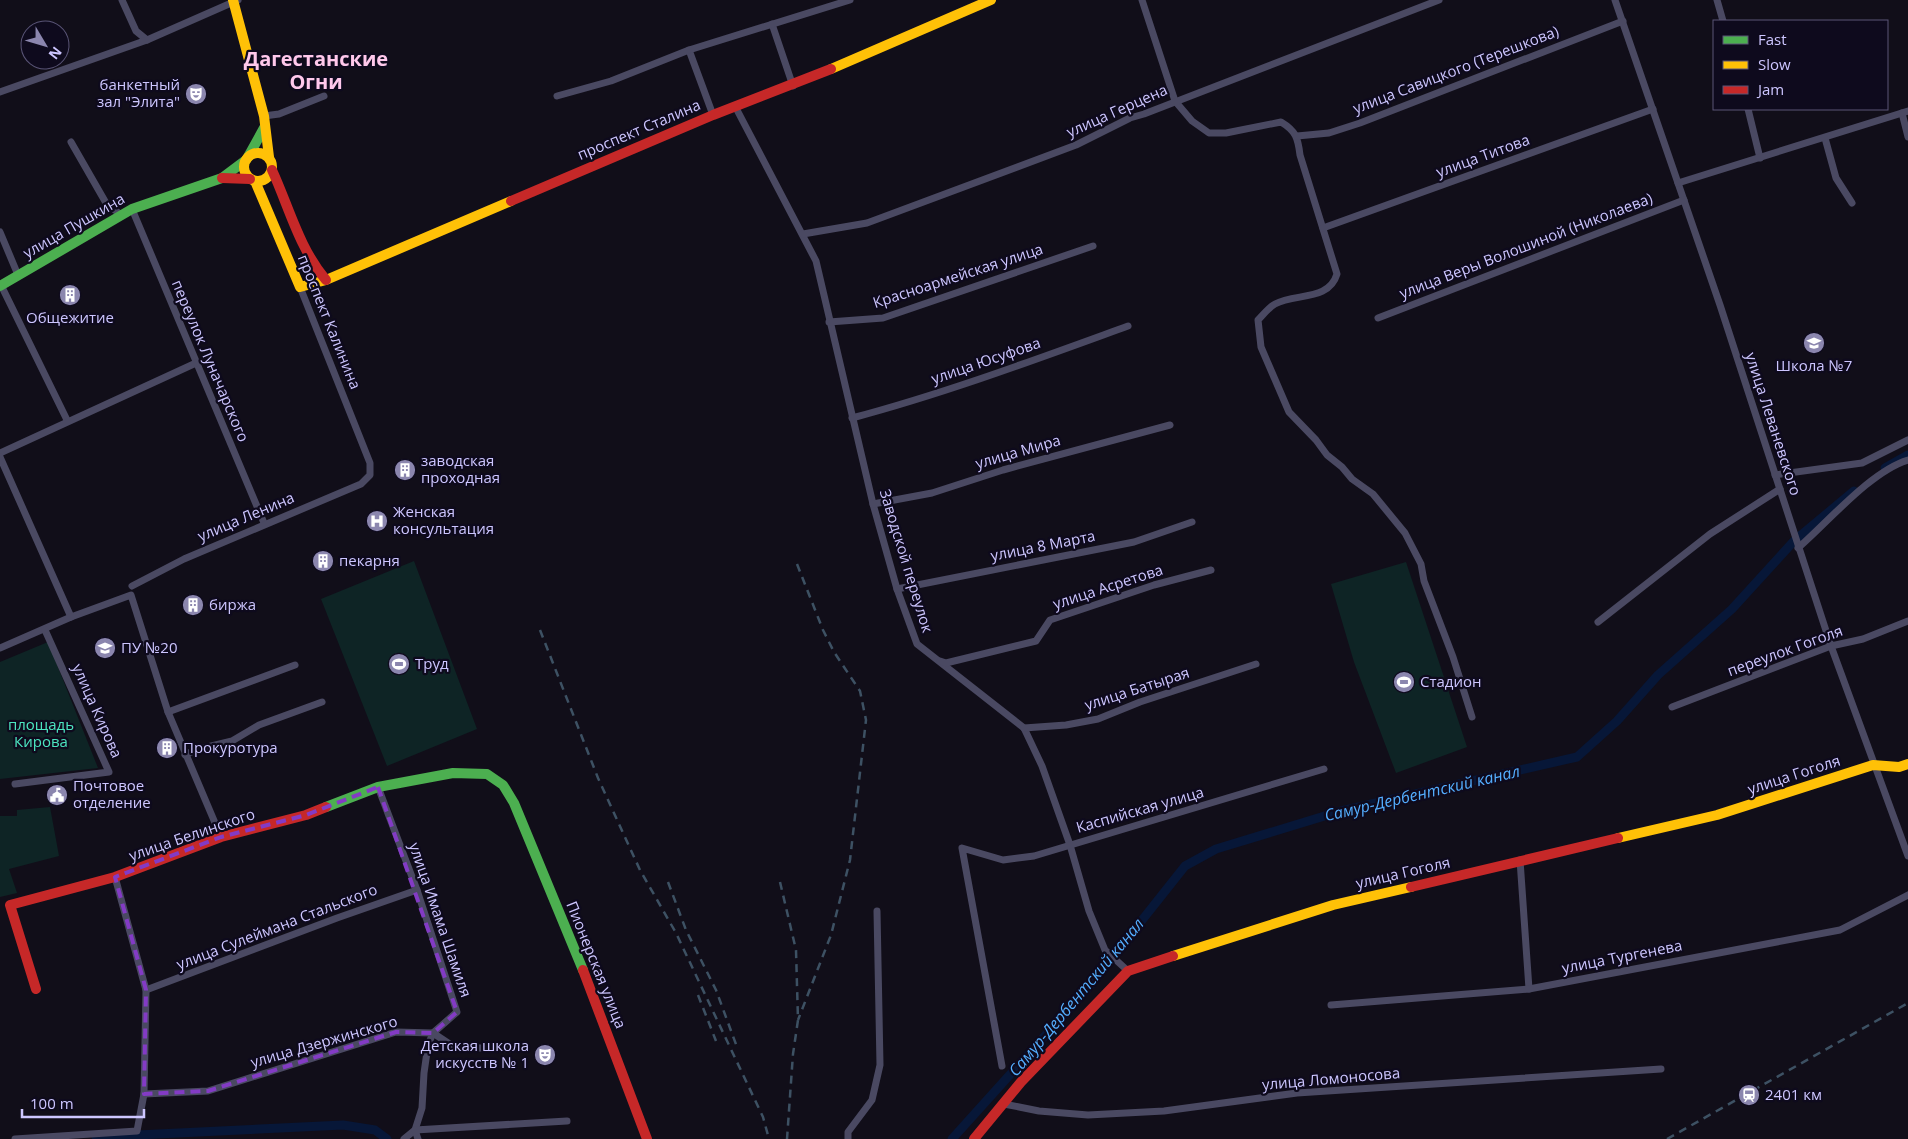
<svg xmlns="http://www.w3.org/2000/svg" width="1908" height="1139" viewBox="0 0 1908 1139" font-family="'Open Sans',sans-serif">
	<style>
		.green { fill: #0e2425 }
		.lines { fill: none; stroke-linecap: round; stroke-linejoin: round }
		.canal { stroke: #071738; stroke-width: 9 }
		.street { stroke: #4a4962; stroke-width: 7 }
		.fast { stroke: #4caf50; stroke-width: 10 }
		.slow { stroke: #ffc107; stroke-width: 10 }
		.jam { stroke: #c62828; stroke-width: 10 }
		.rail { stroke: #3d5163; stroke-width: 2.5; stroke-dasharray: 8 6; stroke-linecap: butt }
		.marked { fill: none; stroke: #833bc5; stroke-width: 4; stroke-dasharray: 10 6; stroke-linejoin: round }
		.labels { text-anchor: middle; stroke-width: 4.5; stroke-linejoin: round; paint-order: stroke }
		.street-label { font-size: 15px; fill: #cdc6ff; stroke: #0e0a1d }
		.poi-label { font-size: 15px; fill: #cdc6ff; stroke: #0e0a1d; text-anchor: start }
		.park-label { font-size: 15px; fill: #4ce5c0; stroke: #0e0a1d }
		.water-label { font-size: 16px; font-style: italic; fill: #54aeff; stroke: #0e0a1d }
		.district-label { font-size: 20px; font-weight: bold; fill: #ffc8eb; stroke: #0e0a1d }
	</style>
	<rect width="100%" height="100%" fill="#110e19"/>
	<g class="green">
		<polygon points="414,561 477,729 387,766 321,599"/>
		<polygon points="1406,562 1467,747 1396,773 1354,662 1331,584"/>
		<polygon points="48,642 98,768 0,779 0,662"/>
		<polygon points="50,807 59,856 9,869 17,893 0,897 0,816 17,816 17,810"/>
	</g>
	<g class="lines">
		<g class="canal">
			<polyline points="1885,468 1908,455"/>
			<polyline points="96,1137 343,1125 375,1130 387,1139"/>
			<polyline points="952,1139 1089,987 1185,866 1216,849 1341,811 1577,757 1617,721 1658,675 1732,609 1794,541 1854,491"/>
		</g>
		<g class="street">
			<polyline points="122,0 136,31 147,40"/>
			<path d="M1142,0L1175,101L1192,121L1209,133H1226L1281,122C1296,131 1298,138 1300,155L1337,274C1329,301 1296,293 1275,304C1269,307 1263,315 1258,320L1261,347L1289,412L1316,440L1327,455L1342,467L1352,479L1373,494L1405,533L1421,564L1424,581L1453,657L1472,717"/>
			<polyline points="1615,0 1720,305 1831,646 1908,856"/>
			<polyline points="1717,0 1723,21"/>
			<polyline points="772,24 793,86"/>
			<polyline points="689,50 713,115"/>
			<polyline points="0,92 147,40 238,0"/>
			<polyline points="557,96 611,81 689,50 850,0"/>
			<polyline points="736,108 816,261 873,504 897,589 917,644 1024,728 1042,766 1070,845 1089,911 1105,950 1128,971"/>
			<polyline points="1748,109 1760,158"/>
			<polyline points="1902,113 1908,137"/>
			<polyline points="264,116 279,114 324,96"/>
			<polyline points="1297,136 1329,133 1360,123 1623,21"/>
			<polyline points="1825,138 1836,178 1852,203"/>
			<polyline points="71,142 106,203 121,215"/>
			<polyline points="1678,183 1908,111"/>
			<polyline points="132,209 264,523"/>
			<polyline points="1323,228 1653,109"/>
			<polyline points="0,232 18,275"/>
			<polyline points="803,234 867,223 1076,145 1130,118 1144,114 1439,0"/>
			<polyline points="1,285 67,420"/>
			<polyline points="1378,318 1684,200"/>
			<polyline points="829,322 883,318 1093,246"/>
			<path d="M852,418C946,393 1037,359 1128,326"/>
			<polyline points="0,453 196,363"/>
			<polyline points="0,457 71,617"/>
			<polyline points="1775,475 1862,463 1908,440"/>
			<polyline points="873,504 932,493 1003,470 1170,425"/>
			<path d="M1798,548C1828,522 1871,471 1908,460"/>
			<polyline points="132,586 184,559 361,484 370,475 370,463 300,287"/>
			<polyline points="897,589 1134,542 1192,522"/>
			<polyline points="1598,622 1710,534 1780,489"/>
			<polyline points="0,648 71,617 131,595 168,712 221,837"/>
			<polyline points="940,661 946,663 1036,641 1050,620 1154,585 1211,570"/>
			<polyline points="1672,707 1831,646 1863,639 1908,621"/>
			<polyline points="168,712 295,665"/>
			<polyline points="1024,728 1066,725 1098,719 1140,702 1256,664"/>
			<polyline points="185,755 195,750 232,741 259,725 322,702"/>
			<polyline points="15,784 109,772 45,630"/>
			<polyline points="378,787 417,890 457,1012 433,1033 428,1045 424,1073 422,1108 415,1130 404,1139"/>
			<polyline points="1520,860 1529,989"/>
			<polyline points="146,990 337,918 417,890"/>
			<polyline points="1331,1005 1529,989 1840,930 1908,895"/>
			<polyline points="1002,1066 962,848 1003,860 1034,856 1324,769"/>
			<polyline points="144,1094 208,1091 396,1032 433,1033 454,1047 509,1049"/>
			<polyline points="1004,1104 1039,1111 1088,1115 1164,1111 1297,1093 1661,1069"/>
			<polyline points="15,1139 137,1131 144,1094 146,990 115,877"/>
			<polyline points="418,1139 415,1130 567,1121"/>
			<polyline points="848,1139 848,1132 872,1100 880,1065 877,911"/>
		</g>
		<g class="fast">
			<polyline points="248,157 264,128"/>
			<polyline points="0,286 132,209 222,178 246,160"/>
			<polyline points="326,807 378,787 453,773 487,774 503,785 514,803 583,970"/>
		</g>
		<g class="slow">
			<polyline points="233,0 264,116 269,157"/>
			<polyline points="831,69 991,0"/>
			<circle cx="258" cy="167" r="14"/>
			<polyline points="255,181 300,287 326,280 511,201"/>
			<polyline points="1618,838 1717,815 1873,765 1899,767 1908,764"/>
			<polyline points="1173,956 1333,905 1411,887"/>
		</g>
		<g class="jam">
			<path d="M272,170C289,207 299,248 326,280"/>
			<polyline points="222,178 250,179"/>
			<polyline points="511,201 713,115 831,69"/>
			<polyline points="1411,887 1618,838"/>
			<polyline points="583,970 647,1139"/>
			<polyline points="36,989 10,905 115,877 221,837 306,815 326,807"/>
			<polyline points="974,1139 1021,1082 1128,971 1173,956"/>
		</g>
		<g class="rail">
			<polyline points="797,564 823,630 834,652 860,691 866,720 850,860 831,935 798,1020"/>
			<polyline points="540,630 598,778 640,870 676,933 763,1117 769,1139"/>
			<polyline points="668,882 686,930 716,990 737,1047"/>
			<polyline points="780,882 796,950 798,1020 793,1054 787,1139"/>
			<polyline points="698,995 716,1041"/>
			<polyline points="1667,1139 1908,1003"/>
		</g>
	</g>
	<path class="marked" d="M378,787L457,1012L433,1033L396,1032L208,1091L144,1094L146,990L115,877L221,837L306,815Z"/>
	<defs>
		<g id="theatre-disc" transform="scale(1.125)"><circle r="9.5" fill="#8b86ae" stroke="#0e0a1d"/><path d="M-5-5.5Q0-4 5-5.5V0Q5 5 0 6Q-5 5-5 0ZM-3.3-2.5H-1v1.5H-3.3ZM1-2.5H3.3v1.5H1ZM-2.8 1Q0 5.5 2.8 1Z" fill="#fff"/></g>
		<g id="building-disc" transform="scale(1.125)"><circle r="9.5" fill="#8b86ae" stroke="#0e0a1d"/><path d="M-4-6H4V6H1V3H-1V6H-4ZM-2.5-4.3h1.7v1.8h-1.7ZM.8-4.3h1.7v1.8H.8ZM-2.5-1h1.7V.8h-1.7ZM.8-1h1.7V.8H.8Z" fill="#fff"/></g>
		<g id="school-disc" transform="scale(1.125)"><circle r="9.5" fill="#8b86ae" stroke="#0e0a1d"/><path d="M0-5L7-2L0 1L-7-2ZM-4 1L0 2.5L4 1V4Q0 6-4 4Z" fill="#fff"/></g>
		<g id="hospital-disc" transform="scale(1.125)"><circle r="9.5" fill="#8b86ae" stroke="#0e0a1d"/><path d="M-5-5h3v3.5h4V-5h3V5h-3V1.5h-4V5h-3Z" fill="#fff"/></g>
		<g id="university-disc" transform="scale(1.125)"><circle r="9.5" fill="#8b86ae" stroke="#0e0a1d"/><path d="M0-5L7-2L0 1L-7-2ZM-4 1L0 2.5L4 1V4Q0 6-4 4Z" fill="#fff"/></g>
		<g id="stadium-disc" transform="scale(1.125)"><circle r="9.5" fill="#8b86ae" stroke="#0e0a1d"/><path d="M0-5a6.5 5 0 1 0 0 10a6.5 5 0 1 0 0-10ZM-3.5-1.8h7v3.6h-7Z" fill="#fff"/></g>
		<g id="civic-disc" transform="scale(1.125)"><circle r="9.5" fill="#8b86ae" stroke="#0e0a1d"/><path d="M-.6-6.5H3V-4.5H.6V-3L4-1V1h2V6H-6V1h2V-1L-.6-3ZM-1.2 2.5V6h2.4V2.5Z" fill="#fff"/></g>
		<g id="station-disc" transform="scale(1.125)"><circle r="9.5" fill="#8b86ae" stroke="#0e0a1d"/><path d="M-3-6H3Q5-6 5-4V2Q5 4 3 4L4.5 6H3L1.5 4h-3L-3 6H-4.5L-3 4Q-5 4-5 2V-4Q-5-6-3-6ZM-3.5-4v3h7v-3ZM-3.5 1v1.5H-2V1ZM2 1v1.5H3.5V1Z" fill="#fff"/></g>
	</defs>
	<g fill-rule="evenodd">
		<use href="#theatre-disc" x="196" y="94"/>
		<use href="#building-disc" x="70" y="295"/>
		<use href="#school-disc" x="1814" y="343"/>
		<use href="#building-disc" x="405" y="470"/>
		<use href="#hospital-disc" x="377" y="521"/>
		<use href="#building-disc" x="323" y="561"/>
		<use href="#building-disc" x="193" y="605"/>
		<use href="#university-disc" x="105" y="648"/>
		<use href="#stadium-disc" x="399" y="664"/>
		<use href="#stadium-disc" x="1404" y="682"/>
		<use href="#building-disc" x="167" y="748"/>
		<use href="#civic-disc" x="57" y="795"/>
		<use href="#theatre-disc" x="545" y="1055"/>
		<use href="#station-disc" x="1749" y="1095"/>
	</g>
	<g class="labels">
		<g class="street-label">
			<text transform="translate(1456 70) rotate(-21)" y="5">улица Савицкого (Терешкова)</text>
			<text transform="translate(1117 111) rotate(-24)" y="5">улица Герцена</text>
			<text transform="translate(639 130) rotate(-23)" y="5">проспект Сталина</text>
			<text transform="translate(1483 156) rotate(-20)" y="5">улица Титова</text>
			<text transform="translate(74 226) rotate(-30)" y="5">улица Пушкина</text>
			<text transform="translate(1526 246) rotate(-21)" y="5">улица Веры Волошиной (Николаева)</text>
			<text transform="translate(958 276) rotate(-18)" y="5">Красноармейская улица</text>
			<text transform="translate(329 322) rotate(68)" y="5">проспект Калинина</text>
			<text transform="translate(210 361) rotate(67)" y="5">переулок Луначарского</text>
			<text transform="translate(986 361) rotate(-19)" y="5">улица Юсуфова</text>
			<text transform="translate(1773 424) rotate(72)" y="5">улица Леваневского</text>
			<text transform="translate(1018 452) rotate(-16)" y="5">улица Мира</text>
			<text transform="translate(246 517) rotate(-23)" y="5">улица Ленина</text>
			<text transform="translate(1043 546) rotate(-11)" y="5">улица 8 Марта</text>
			<text transform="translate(906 561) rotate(73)" y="5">Заводской переулок</text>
			<text transform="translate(1108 587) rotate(-18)" y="5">улица Асретова</text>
			<text transform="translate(1785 651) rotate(-20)" y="5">переулок Гоголя</text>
			<text transform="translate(1137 689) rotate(-18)" y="5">улица Батырая</text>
			<text transform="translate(97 711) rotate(66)" y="5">улица Кирова</text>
			<text transform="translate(1794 775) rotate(-18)" y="5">улица Гоголя</text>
			<text transform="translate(1140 810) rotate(-16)" y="5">Каспийская улица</text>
			<text transform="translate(192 835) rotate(-19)" y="5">улица Белинского</text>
			<text transform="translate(1403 873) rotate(-13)" y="5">улица Гоголя</text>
			<text transform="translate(440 920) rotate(71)" y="5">улица Имама Шамиля</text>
			<text transform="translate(277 927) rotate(-21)" y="5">улица Сулеймана Стальского</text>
			<text transform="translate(1622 957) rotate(-11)" y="5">улица Тургенева</text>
			<text transform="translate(596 965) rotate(68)" y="5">Пионерская улица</text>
			<text transform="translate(324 1042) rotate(-16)" y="5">улица Дзержинского</text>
			<text transform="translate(1331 1079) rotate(-5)" y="5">улица Ломоносова</text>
		</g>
		<g class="poi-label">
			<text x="180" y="90" text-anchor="end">банкетный<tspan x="180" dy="17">зал "Элита"</tspan></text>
			<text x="70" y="323" text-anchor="middle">Общежитие</text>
			<text x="1814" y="371" text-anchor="middle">Школа №7</text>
			<text x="421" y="466">заводская<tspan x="421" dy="17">проходная</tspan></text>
			<text x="393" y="517">Женская<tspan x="393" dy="17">консультация</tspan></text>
			<text x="339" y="566">пекарня</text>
			<text x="209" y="610">биржа</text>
			<text x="121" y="653">ПУ №20</text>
			<text x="415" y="669">Труд</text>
			<text x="1420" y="687">Стадион</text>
			<text x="183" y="753">Прокуротура</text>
			<text x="73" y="791">Почтовое<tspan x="73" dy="17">отделение</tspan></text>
			<text x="529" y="1051" text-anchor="end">Детская школа<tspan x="529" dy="17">искусств № 1</tspan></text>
			<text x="1765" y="1100">2401 км</text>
		</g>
		<g class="park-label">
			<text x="41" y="730">площадь<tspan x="41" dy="17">Кирова</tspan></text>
		</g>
		<g class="water-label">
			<text transform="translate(1422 793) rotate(-13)" y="6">Самур-Дербентский канал</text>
			<text transform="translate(1076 997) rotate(-50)" y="6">Самур-Дербентский канал</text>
		</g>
		<g class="district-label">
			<text x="316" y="66">Дагестанские<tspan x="316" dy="23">Огни</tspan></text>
		</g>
	</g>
	<rect x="1713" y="20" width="175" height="90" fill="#0e0a1d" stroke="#5a5577"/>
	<rect x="1723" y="36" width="25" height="8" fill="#4caf50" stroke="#5a5577"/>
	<text x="1758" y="45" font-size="15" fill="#cdc6ff">Fast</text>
	<rect x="1723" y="61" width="25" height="8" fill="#ffc107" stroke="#5a5577"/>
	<text x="1758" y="70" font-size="15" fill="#cdc6ff">Slow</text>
	<rect x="1723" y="86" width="25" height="8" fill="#c62828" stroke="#5a5577"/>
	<text x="1758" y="95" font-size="15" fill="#cdc6ff">Jam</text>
	<g transform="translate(45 45) rotate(128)"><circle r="24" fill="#0e0a1d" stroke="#5a5577"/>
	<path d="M0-4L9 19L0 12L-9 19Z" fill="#8b86ae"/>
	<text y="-8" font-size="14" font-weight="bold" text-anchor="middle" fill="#cdc6ff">N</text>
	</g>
	<path d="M22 1109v8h122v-8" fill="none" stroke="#cdc6ff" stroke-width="2.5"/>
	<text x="30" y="1109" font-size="15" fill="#cdc6ff" stroke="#0e0a1d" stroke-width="4" paint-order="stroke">100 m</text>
</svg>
